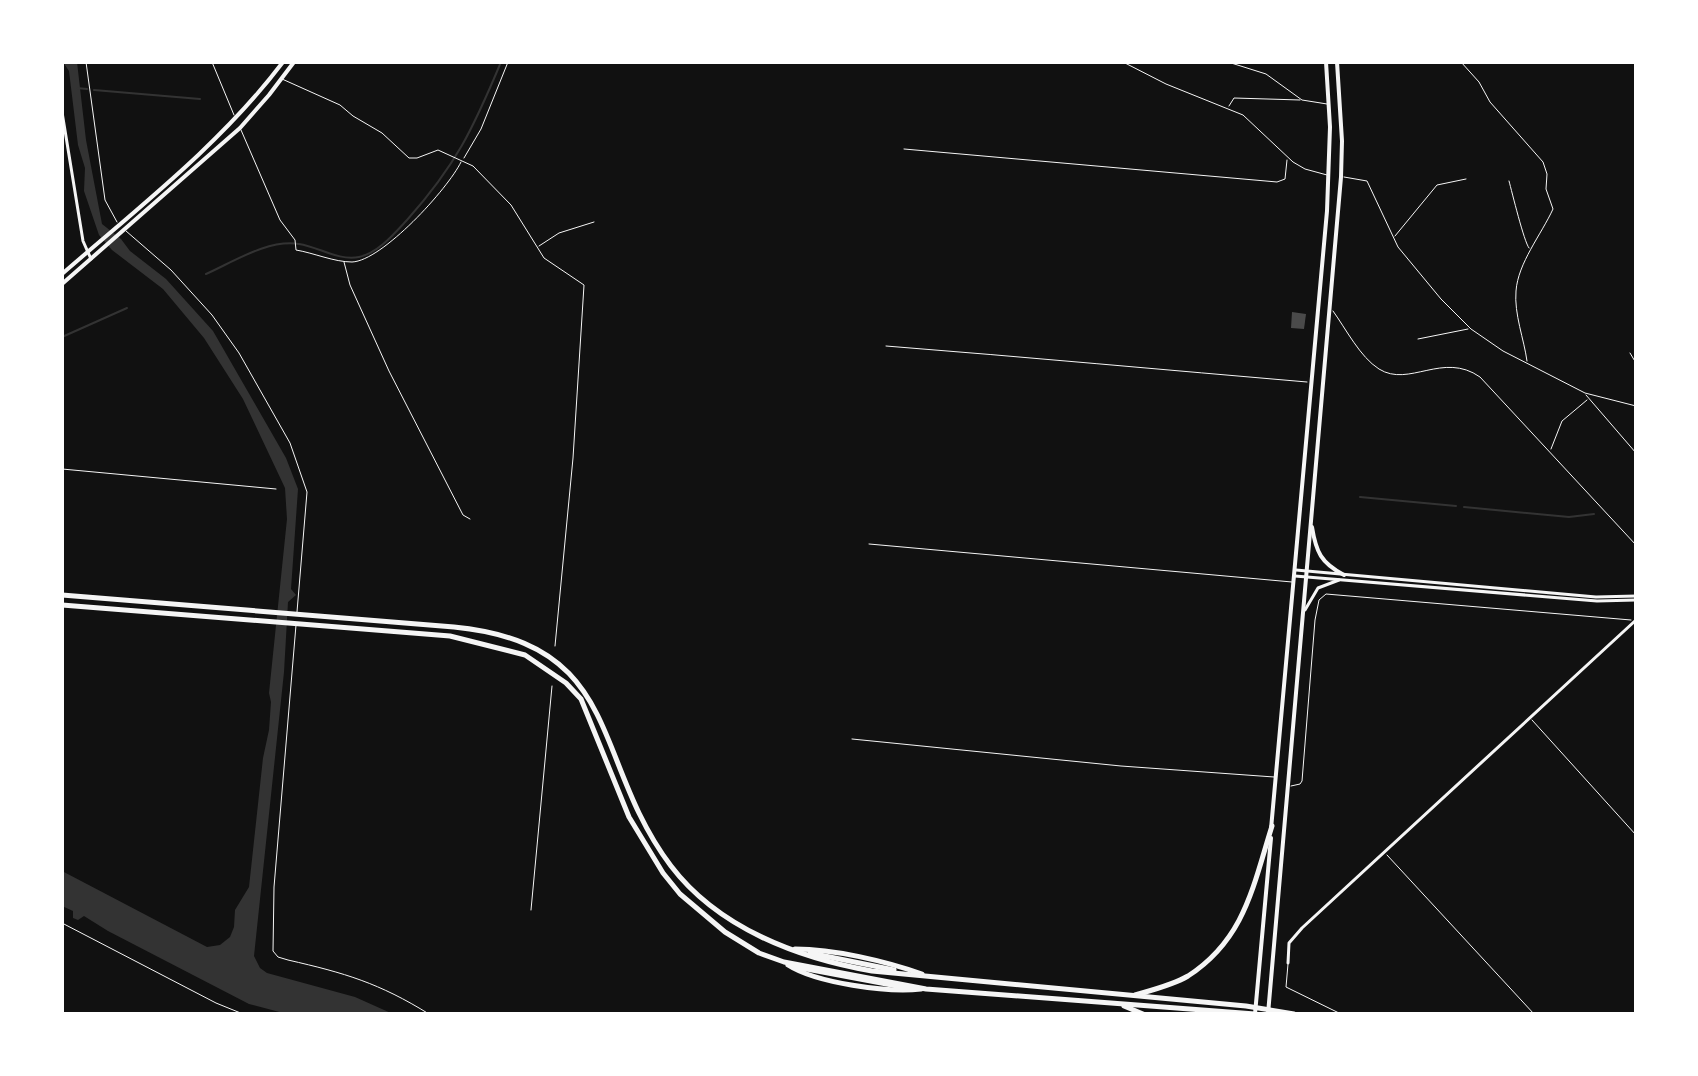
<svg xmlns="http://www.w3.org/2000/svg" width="1698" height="1076" viewBox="0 0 1698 1076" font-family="Rubik,sans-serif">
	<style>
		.water { fill: #333 }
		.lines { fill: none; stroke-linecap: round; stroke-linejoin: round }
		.stream { stroke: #333; stroke-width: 2 }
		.building { fill: #4a4a4a }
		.service { stroke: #f5f5f5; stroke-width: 1 }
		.minor { stroke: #f5f5f5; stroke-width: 3 }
		.tertiary { stroke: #f5f5f5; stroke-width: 3 }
		.secondary { stroke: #f5f5f5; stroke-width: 4 }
		.primary { stroke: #f5f5f5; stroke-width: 4 }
		.motorway { stroke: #f5f5f5; stroke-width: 5 }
	</style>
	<rect width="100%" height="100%" fill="#111"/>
	<polygon class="water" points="63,62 77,62 86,140 102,224 121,239 130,251 166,279 213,331 286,458 298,489 291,589 296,595 288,602 284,672 254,956 260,968 267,973 355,997 393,1014 287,1014 249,1004 108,931 84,916 78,920 73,918 73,911 62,906 62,871 207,947 220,945 230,937 234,927 235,910 249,887 263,758 269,730 271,702 269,693 287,519 285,488 243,399 204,338 163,289 112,250 99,235 84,191 85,168 78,145 69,71"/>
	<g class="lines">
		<g class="stream">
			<polyline points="77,88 87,89"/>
			<polyline points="94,90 200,99"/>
			<path d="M206,274C233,262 268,239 299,244C319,247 338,261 359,257C378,253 394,234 407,220C456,165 473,129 501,62"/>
			<polyline points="62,337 127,308"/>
			<polyline points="1360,497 1456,506"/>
			<polyline points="1464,507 1569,517 1594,514"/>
		</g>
	</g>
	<polygon class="building" points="1292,312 1306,314 1304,329 1291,328"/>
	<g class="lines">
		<g class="service">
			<polyline points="86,62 105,200 117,222"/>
			<polyline points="212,62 234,115"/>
			<polyline points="1123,62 1166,84 1243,115 1293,162 1305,169 1327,175"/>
			<polyline points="1228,62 1266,74 1302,100 1327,104"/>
			<path d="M1461,62L1479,82L1490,102L1543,162L1547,174L1546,189L1553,209C1541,235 1518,263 1516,291C1514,314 1524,339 1527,361"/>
			<polyline points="282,79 340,105 353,116 382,133 409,158 417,158 438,150 473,166 511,205 544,258 584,285 573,458 555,646"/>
			<polyline points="1229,106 1234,98 1300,100"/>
			<path d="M241,130L280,220L295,240L296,250C314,253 334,262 352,262C382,261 448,189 461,162"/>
			<polyline points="904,149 1277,182 1285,179 1287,160"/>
			<polyline points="464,158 481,129 508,62"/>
			<polyline points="1344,177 1367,181 1398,247 1441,299 1471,329 1503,351 1585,393 1636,406"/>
			<path d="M1509,181C1512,192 1524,242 1529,248"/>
			<polyline points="126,231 171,270 212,315 239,353 290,443 307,492 297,612"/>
			<polyline points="1395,236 1437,185 1466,179"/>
			<polyline points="539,246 559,233 594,222"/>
			<polyline points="344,262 350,285 389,371 463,515 470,519"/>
			<path d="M1333,311C1346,329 1360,357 1379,369C1409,388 1443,351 1480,377L1636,545"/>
			<polyline points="1418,339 1468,329"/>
			<path d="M886,346C1026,357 1166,370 1307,382"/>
			<polyline points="1630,353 1636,363"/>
			<polyline points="1586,395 1636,453"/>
			<polyline points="1551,449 1562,421 1587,400"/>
			<polyline points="62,469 276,489"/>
			<polyline points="869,544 1292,582"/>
			<path d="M296,625L274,887L273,951L278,957L288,960C345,973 379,983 429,1014"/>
			<polyline points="1532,720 1636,835"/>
			<polyline points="852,739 1121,766 1274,777"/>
			<polyline points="1291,786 1300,784 1302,781 1315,620 1319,600 1326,594 1631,620"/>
			<polyline points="1387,855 1534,1014"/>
			<polyline points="531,910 552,686"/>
			<polyline points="62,923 216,1003 243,1014"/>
			<polyline points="1288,964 1286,987 1341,1014"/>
		</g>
		<g class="minor">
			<polyline points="62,112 83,241 91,259"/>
			<polyline points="1288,963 1289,943 1302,928 1636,620"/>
		</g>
		<g class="tertiary">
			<polyline points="1296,570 1596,597 1636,596"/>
			<polyline points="1295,576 1597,601 1636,600"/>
			<polyline points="1305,610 1318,588 1339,580"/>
		</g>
		<g class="secondary">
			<path d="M62,274C139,207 221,144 283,62"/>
			<polyline points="62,284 240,128 269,95 294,62"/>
		</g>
		<g class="primary">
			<path d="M1312,527C1316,552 1321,563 1344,575"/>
			<polyline points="1271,829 1327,211 1330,127 1326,62"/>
			<polyline points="1255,1014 1271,838"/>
			<polyline points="1268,1014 1341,177 1342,141 1337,62"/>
		</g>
		<g class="motorway">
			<path d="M62,595L454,627C625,644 590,759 671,866C718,928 798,958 872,971L1246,1006L1294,1014"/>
			<polyline points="62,605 450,636 525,655 566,683 581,699 629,817 663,873 680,894 725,932 759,953 784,962 926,989 1255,1014"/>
			<path d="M795,949C834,949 885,961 922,974"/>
			<polyline points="810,953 894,970"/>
			<path d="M788,965C816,983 888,993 921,989"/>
			<polyline points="796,967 908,988"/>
			<path d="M1135,995C1152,990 1173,985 1188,976C1245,939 1253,886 1272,826"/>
			<polyline points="1124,1006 1143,1014"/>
		</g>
	</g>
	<rect width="1698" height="1076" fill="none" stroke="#ffffff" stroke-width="128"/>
</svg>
